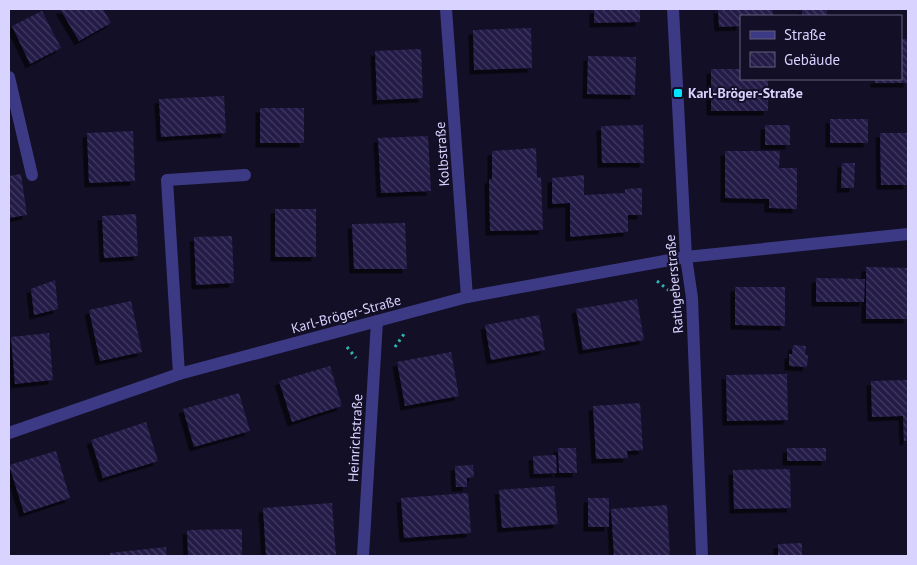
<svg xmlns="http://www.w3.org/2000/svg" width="917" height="565" viewBox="0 0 917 565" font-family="'PT Sans',sans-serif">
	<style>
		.building { fill: url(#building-back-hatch); filter: url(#shadow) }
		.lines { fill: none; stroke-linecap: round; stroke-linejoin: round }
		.path { stroke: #2fb8b0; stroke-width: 3; stroke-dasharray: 2.5 4; stroke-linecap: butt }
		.minor { stroke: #3d3a85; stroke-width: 12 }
		.poi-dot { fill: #00e5ff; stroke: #130f26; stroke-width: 2 }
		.labels { text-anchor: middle; stroke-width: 4; stroke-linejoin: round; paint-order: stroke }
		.poi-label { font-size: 14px; font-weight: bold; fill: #d9d4ff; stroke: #130f26; text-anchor: start }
		.street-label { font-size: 14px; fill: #d9d4ff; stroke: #130f26 }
	</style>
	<defs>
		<pattern id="building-back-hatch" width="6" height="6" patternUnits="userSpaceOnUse" patternTransform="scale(1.25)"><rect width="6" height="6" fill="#241b47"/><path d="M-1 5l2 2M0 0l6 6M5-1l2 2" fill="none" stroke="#433b63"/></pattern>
		<filter id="shadow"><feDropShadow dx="-4.5" dy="4.5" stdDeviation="0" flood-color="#0009"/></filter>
	</defs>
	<rect width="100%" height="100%" fill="#130f26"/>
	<g class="building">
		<polygon points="60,9 103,9 111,23 79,41"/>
		<polygon points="594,9 640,9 640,22 594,23"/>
		<polygon points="718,9 773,9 773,16 741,16 741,26 719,27"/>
		<rect x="802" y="9" width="25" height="7"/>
		<polygon points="42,11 61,48 30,64 12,26"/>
		<polygon points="531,28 532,68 474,70 473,30"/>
		<polygon points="901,39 908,39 908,83 875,83 875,79 901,79"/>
		<polygon points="421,49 423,98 377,100 375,51"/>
		<polygon points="588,56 636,57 635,95 587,94"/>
		<polygon points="711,69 741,69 741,79 768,79 768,111 711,111"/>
		<polygon points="224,96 226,133 161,137 159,99"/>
		<rect x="260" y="108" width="44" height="35"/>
		<rect x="830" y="119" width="38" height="24"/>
		<polygon points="643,125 644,163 602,163 601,126"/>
		<rect x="765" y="125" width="25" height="20"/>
		<polygon points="133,131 135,181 89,183 87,133"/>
		<polygon points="880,133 908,133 908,185 881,185"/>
		<polygon points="428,136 431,191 381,193 378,138"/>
		<polygon points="536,148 537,178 541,177 543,230 490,231 489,179 492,179 492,151"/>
		<polygon points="725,151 780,151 779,168 797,168 797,209 769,208 769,199 725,198"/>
		<polygon points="842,163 855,163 854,188 841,188"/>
		<polygon points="21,174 27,215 9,218 9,176"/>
		<polygon points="584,175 584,195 625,193 625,189 642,188 642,215 628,215 628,232 570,237 570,203 552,204 552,178"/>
		<rect x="275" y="209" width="41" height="48"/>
		<polygon points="136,214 138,256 104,258 102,216"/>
		<polygon points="405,223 407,269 354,269 352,224"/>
		<polygon points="232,236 234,283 196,285 194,237"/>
		<polygon points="866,267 908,268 908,319 866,319"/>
		<polygon points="816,278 865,279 864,302 816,302"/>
		<polygon points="55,280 58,309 34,315 31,289"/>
		<polygon points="735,287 785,287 785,326 735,325"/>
		<polygon points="637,299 644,340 583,350 576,309"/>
		<polygon points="131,301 142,352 100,361 89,310"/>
		<polygon points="539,315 545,350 491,360 485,325"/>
		<polygon points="49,333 53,380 15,384 11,337"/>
		<polygon points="793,345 806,346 805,355 808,355 807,367 789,366 789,354 792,354"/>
		<polygon points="451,352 459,396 405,406 397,362"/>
		<polygon points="330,366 342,406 292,422 279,381"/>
		<polygon points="787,374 788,420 727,421 726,375"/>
		<polygon points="908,380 908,440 904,441 903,416 872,417 871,381"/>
		<polygon points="239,393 250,431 194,447 183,409"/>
		<polygon points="640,403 643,450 627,451 628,458 596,459 593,406"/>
		<polygon points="146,422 158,461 103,478 91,440"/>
		<polygon points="558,448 576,448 577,473 559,473"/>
		<rect x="787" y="448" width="39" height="13"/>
		<polygon points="56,451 70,498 24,513 9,465"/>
		<polygon points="556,455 557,473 534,474 533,456"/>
		<polygon points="473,465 474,477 467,478 467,487 456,487 455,466"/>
		<polygon points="790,469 791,508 734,509 733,470"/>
		<polygon points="554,486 558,524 502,528 499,490"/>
		<polygon points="468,493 471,533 404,538 401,498"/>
		<rect x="588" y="498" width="21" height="29"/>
		<polygon points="332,503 336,555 266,556 263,508"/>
		<polygon points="667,505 670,556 614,556 611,509"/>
		<polygon points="242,529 242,556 188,556 187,530"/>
		<polygon points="802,543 802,556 778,556 778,544"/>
		<polygon points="166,547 167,556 110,556 110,553"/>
	</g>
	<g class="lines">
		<g class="path">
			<polyline points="657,281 672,293"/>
			<polyline points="347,347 356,358"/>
			<polyline points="395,347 404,334"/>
		</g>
		<g class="minor">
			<polyline points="446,9 467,297"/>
			<polyline points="673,9 686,257 692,298 702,556"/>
			<polyline points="9,77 32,175"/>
			<polyline points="179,374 167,180 245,175"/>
			<polyline points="9,433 179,374 467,297 686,257 908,234"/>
			<polyline points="363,556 377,321"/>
		</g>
	</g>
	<rect class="poi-dot" x="673" y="88" width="10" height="10" rx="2.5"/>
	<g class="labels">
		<g class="poi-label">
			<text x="688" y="98">Karl-Bröger-Straße</text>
		</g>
		<g class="street-label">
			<text transform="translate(442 154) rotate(-94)" y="5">Kolbstraße</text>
			<text transform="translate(674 284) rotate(-95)" y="5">Rathgeberstraße</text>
			<text transform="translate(346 314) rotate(-15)" y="5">Karl-Bröger-Straße</text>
			<text transform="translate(355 438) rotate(-87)" y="5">Heinrichstraße</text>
		</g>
	</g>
	<rect width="917" height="565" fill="none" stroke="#d9d4ff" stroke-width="20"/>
	<rect x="740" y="15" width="162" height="65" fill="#130f26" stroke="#625e7d"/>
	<rect x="750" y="31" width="25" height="8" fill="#3d3a85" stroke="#625e7d"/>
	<text x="784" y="40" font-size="15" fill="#d9d4ff">Straße</text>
	<rect x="750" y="52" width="25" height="15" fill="url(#building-back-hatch)" stroke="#625e7d"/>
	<text x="784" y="65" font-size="15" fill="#d9d4ff">Gebäude</text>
</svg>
